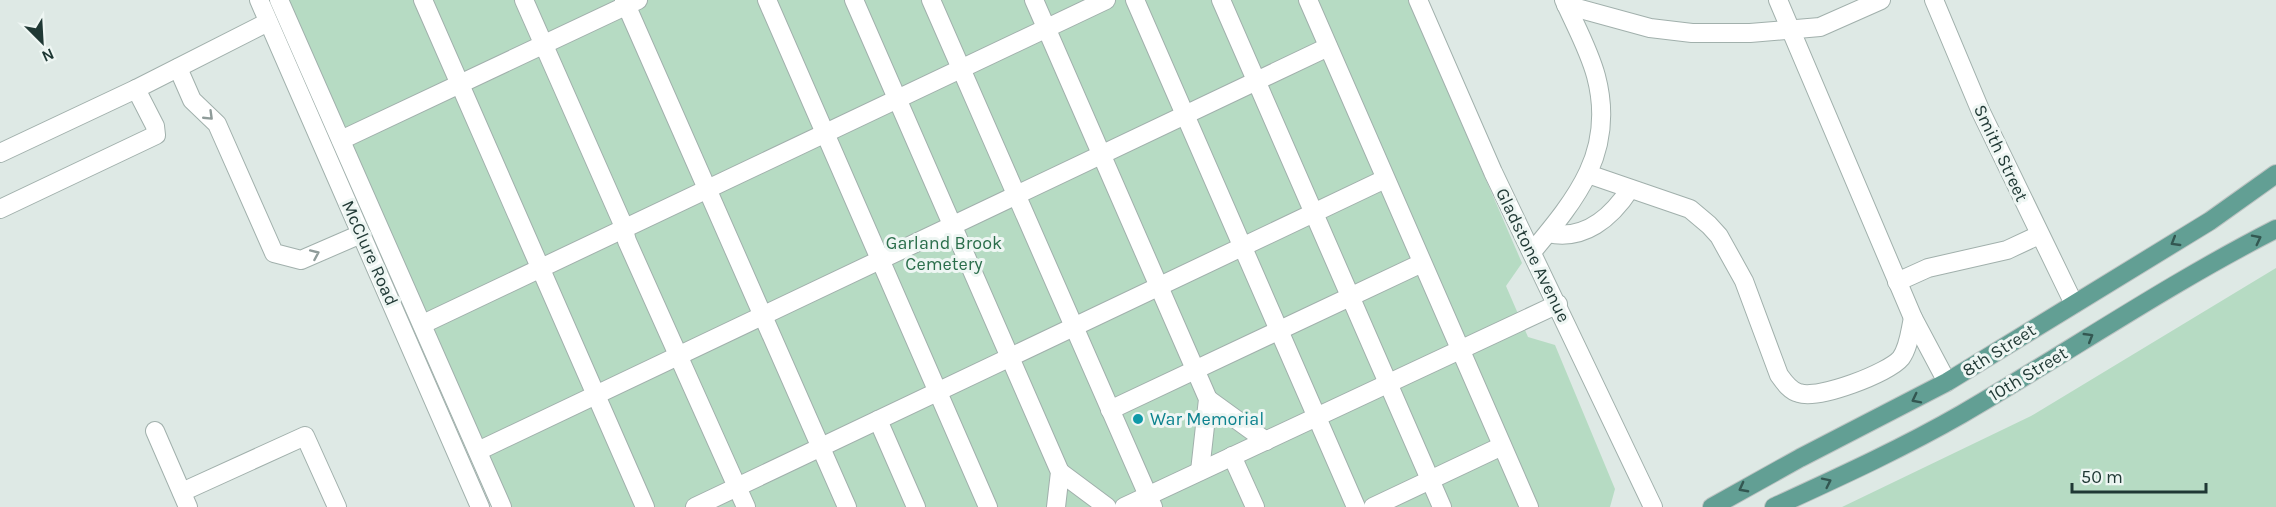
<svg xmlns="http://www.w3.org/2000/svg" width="2276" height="507" viewBox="0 0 2276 507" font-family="Karla,sans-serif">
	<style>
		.green { fill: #b6dbc3 }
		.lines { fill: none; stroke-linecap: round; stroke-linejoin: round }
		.minor-casing { stroke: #a1b0ac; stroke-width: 20 }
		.major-casing { stroke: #bcc3c2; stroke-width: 20 }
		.minor { stroke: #fff; stroke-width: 18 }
		.major { stroke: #629f94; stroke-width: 18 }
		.oneway { stroke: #8f9c9a }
		.oneway2 { stroke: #335751 }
		.culture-dot { fill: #0f9aa8; stroke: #eef6f3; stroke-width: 2 }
		.labels { text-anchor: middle; stroke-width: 6; stroke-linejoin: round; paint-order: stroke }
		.street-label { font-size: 18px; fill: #1f3834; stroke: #eef6f3 }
		.park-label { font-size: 18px; fill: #2a6e4b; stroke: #eef6f3 }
		.culture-label { font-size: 18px; fill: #0d838f; stroke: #eef6f3; text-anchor: start }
	</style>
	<rect width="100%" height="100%" fill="#dee9e5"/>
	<g class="green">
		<polygon points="274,0 1408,0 1522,263 1506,286 1528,337 1555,345 1615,489 1610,507 497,507"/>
		<polygon points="2276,268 2276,507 1842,507 2031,416"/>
	</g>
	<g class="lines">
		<g class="minor-casing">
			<g id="minor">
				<polyline points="259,0 480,507"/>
				<polyline points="279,0 502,507"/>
				<polyline points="423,0 645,507"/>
				<polyline points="524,0 621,220 627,241 746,507"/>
				<polyline points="624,0 847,507"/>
				<polyline points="767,0 988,507"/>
				<polyline points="854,0 1060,472 1056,507"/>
				<polyline points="931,0 1153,507"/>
				<polyline points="1034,0 1208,399 1200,471"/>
				<polyline points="1135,0 1356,507"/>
				<polyline points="1221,0 1442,507"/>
				<polyline points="1308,0 1529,507"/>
				<polyline points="1418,0 1493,172 1653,507"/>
				<polyline points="1778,0 1913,318 1947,382"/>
				<polyline points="1934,0 1981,112 2074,304"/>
				<polyline points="1566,5 1650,28 1692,33 1750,33 1820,27 1881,0"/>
				<polyline points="178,68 192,100 217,124 274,253 301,260 361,234"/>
				<polyline points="341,140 638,0"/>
				<polyline points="0,153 136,89 268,22"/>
				<path d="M1588,174L1690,209L1709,225L1719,236L1744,281L1779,375C1784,382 1790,391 1799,393C1818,400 1889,373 1901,358C1909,347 1910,331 1913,318"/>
				<polyline points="0,209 156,135 155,126 136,89"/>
				<path d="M1548,233C1584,241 1611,218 1630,189"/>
				<path d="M1532,252C1577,198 1616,151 1596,76C1589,50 1575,25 1564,0"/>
				<polyline points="1897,282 1928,268 2007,250 2039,235"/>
				<polyline points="423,324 1106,0"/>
				<polyline points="1208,399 1266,441"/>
				<polyline points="1110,410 1422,263"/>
				<polyline points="878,420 916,507"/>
				<polyline points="155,431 188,507"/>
				<polyline points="478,451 1328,47"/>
				<polyline points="1232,456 1255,507"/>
				<polyline points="1060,472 1107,507"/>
				<polyline points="182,492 305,436 337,507"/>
				<polyline points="695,507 1385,179"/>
				<polyline points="1124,507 1558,304"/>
				<polyline points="1373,507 1502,446"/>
			</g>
		</g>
		<g class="major-casing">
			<g id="major">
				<polyline points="1712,507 1800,458 1947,382 2210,221 2276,174"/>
				<path d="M1774,507C1837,478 1901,449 1962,414C2067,353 2168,284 2276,229"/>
			</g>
		</g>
		<use href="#minor" class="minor"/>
		<use href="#major" class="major"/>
	</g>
	<defs><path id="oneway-chevron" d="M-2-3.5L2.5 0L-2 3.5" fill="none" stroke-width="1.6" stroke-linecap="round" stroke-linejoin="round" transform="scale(1.5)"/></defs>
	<g class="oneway">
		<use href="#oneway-chevron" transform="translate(209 116) rotate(44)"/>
		<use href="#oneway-chevron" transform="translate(315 254) rotate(-24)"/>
	</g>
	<g class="oneway2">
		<use href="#oneway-chevron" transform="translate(2257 239) rotate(-27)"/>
		<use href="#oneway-chevron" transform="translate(2175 242) rotate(149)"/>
		<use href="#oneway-chevron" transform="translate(2089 337) rotate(-31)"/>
		<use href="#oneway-chevron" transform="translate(1916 399) rotate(153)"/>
		<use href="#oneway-chevron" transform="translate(1827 482) rotate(-26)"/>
		<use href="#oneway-chevron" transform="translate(1743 488) rotate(152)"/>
	</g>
	<circle class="culture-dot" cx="1138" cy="419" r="6"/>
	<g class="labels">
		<g class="street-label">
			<text transform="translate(2001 153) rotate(65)" y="6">Smith Street</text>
			<text transform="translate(370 253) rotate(66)" y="6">McClure Road</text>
			<text transform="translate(1533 255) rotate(64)" y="6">Gladstone Avenue</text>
			<text transform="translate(1999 350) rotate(-32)" y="6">8th Street</text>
			<text transform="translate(2028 374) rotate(-31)" y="6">10th Street</text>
		</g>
		<g class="park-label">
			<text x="944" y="249">Garland Brook<tspan x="944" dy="21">Cemetery</tspan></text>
		</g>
		<g class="culture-label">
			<text x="1150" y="425">War Memorial</text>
		</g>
	</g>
	<g transform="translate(42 42) rotate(156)" stroke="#eef6f3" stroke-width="4.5" paint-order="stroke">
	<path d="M0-4.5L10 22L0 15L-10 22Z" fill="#1f3834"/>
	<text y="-9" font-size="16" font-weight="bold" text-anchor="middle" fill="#1f3834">N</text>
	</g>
	<path d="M2072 483v9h134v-9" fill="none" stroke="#1f3834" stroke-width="3"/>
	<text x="2081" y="483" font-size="18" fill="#1f3834" stroke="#eef6f3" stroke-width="4.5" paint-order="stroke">50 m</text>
</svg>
